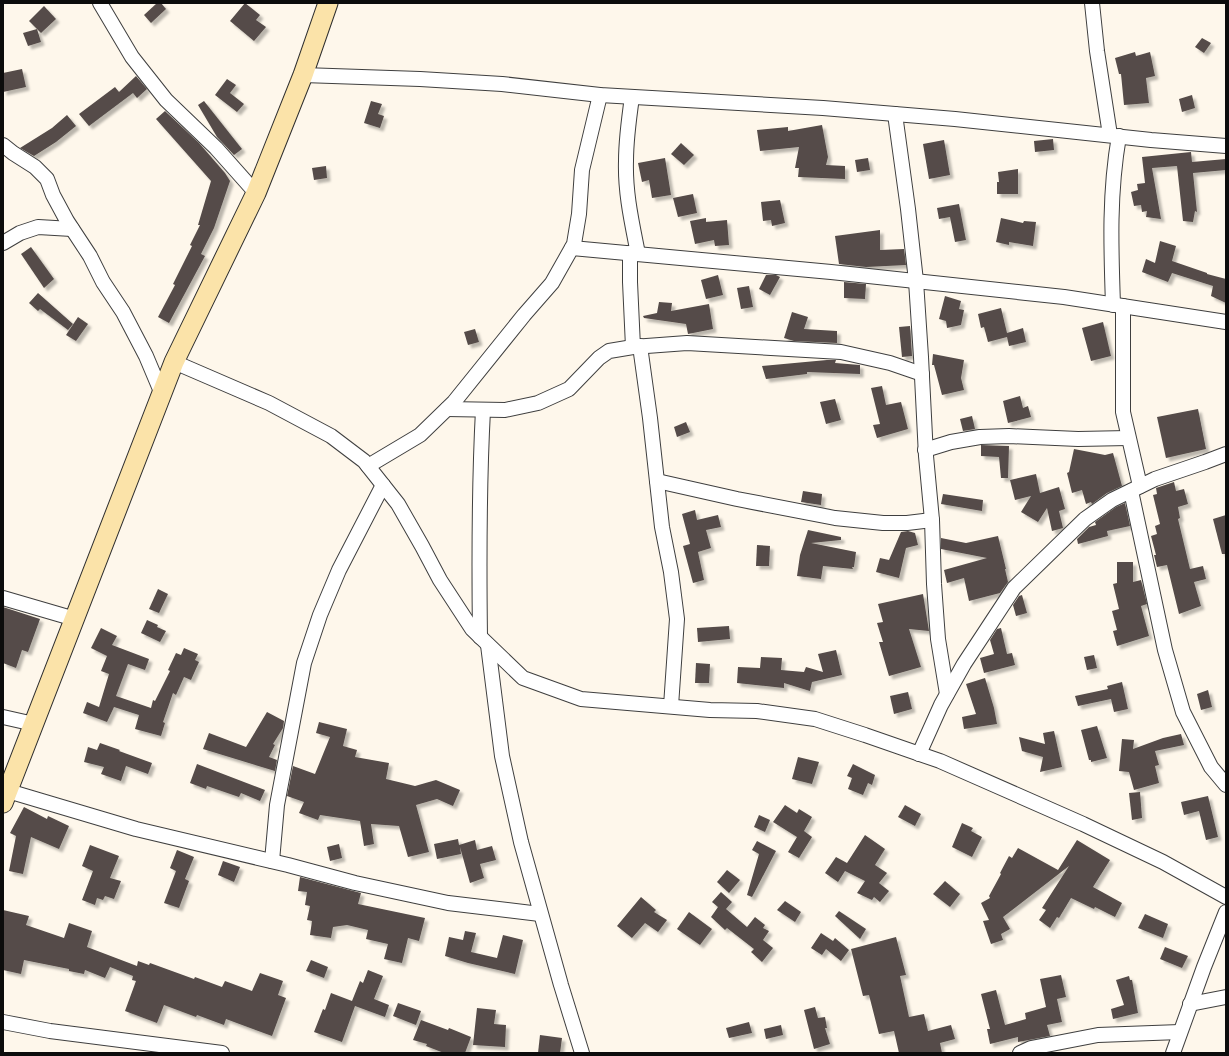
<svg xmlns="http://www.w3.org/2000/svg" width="1229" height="1056" viewBox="0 0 1229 1056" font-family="Merriweather,serif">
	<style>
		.building { fill: #544b48; filter: url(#shadow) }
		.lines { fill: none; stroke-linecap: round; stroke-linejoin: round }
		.street-casing { stroke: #3f3f3f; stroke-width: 16 }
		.secondary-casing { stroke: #2e2e2e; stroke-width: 21 }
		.street { stroke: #fff; stroke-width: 14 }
		.secondary { stroke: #fbe3a9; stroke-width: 19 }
	</style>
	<defs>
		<filter id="shadow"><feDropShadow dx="3.5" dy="3.5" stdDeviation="1" flood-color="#0004"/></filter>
	</defs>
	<rect width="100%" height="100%" fill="#fef7eb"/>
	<g class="building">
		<polygon points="157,3 161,3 166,9 151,23 144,15"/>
		<polygon points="245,3 260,15 256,20 266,27 254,41 230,21"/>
		<polygon points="44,6 56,19 41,33 29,21"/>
		<polygon points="37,29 41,42 28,46 23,33"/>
		<polygon points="1202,38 1211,43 1204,53 1195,47"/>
		<polygon points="1135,52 1136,56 1150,52 1155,76 1146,78 1149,103 1124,105 1121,74 1119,74 1115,58"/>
		<polygon points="22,69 26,87 3,92 3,73"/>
		<polygon points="136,76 147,89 137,98 133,93 89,126 79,114 115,87 119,92"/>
		<polygon points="227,79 236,85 230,93 244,104 237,112 215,95"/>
		<polygon points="1192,95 1195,108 1182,112 1179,99"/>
		<polygon points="204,101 242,149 234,155 217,137 198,105"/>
		<polygon points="371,101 382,104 378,114 384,116 380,128 364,123"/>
		<polygon points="165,111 199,143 225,173 230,181 214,228 201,254 205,256 169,323 158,317 175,285 173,284 192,246 190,245 200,225 198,225 211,181 156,119"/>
		<polygon points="67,115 76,126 56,142 34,156 20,148 52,128"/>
		<polygon points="822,125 828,157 826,165 845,166 845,179 798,177 799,168 795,168 799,147 760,151 757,130 788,127 788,131"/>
		<polygon points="1053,139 1054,150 1035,152 1034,141"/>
		<polygon points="944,140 950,175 929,179 923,144"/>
		<polygon points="681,143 694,155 684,165 671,154"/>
		<polygon points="1191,152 1192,162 1226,159 1226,170 1193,173 1197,212 1195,211 1193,222 1183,221 1177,166 1152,168 1161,219 1146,217 1147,211 1142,212 1141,205 1134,206 1131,192 1138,190 1137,184 1145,183 1142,157"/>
		<polygon points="665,158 671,195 652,198 649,180 642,182 638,163"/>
		<polygon points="868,158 870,170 857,172 855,160"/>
		<polygon points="326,166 327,178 314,180 312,168"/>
		<polygon points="1018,169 1018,194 997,194 997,182 999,182 998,172"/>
		<polygon points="693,194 697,213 678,217 673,198"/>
		<polygon points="780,200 785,223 772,226 771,220 763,221 761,202"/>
		<polygon points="959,204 966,240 955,242 950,217 939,219 937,208"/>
		<polygon points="706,218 706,222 727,220 729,245 715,246 714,240 695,244 690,221"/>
		<polygon points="1001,218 1023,223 1024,221 1036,222 1033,246 1009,242 1009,245 996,242"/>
		<polygon points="880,230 880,250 904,249 906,265 866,267 839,264 835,236"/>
		<polygon points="1160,241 1176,246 1172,261 1207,273 1207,274 1226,279 1226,303 1211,296 1213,286 1172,273 1168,282 1142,272 1146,259 1155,263"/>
		<polygon points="31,247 54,279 44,288 21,254"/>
		<polygon points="718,275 723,295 706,299 701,280"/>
		<polygon points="766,275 776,275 780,277 770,295 759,289"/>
		<polygon points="844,282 866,284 865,299 844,298"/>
		<polygon points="749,286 753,307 741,309 737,288"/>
		<polygon points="38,293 73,324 68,330 40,309 38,311 29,303"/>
		<polygon points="945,296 961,301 959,309 964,310 961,325 947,328 946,321 939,319"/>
		<polygon points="659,302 672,303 671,311 709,304 713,329 688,334 686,324 644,318 643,316 657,313"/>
		<polygon points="1001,308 1007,333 1023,328 1026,342 1009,346 1007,337 988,342 984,327 981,328 978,314"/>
		<polygon points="792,312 808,317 804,329 837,331 837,343 794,341 784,338"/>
		<polygon points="78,317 88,324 76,341 66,335"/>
		<polygon points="1103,322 1111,356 1091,361 1082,328"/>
		<polygon points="910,326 912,356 902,357 899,327"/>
		<polygon points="475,329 479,342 468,345 464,332"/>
		<polygon points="933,354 964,360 961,378 964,390 942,395 934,365 932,365"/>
		<polygon points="827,360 836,360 835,363 860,365 860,374 807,372 807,374 766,379 762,366"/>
		<polygon points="882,386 886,405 901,402 908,429 877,438 873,425 880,424 871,388"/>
		<polygon points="1020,396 1023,408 1028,406 1031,417 1008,423 1003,401"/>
		<polygon points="835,399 841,420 826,424 820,402"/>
		<polygon points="1198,409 1206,449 1166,458 1157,417"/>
		<polygon points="972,416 975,429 963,431 960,419"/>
		<polygon points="686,422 690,432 677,437 674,427"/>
		<polygon points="981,445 1009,446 1008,478 1001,478 999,457 981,456"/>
		<polygon points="1074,449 1105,455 1113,453 1122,486 1107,493 1092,504 1091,502 1086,504 1082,490 1072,493 1067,473 1069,472"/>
		<polygon points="1036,474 1040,493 1059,487 1065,509 1059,511 1063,528 1052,531 1047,508 1038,522 1021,512 1031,496 1015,500 1010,480"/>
		<polygon points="1174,482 1176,491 1184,489 1188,504 1178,507 1180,518 1178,519 1190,569 1203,566 1206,579 1194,582 1201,606 1179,614 1167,565 1157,567 1154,555 1156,555 1151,536 1157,534 1155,526 1160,524 1153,495 1157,494 1156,488"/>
		<polygon points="803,491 822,494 821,505 801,502"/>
		<polygon points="943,494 983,500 982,511 941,504"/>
		<polygon points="1125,503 1130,526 1107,531 1108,536 1078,544 1077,539 1089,527 1096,525 1095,522 1116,507"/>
		<polygon points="695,510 697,520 718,515 721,527 706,530 711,548 698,552 704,580 693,583 683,546 690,544 682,514"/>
		<polygon points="1226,515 1226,554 1222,554 1213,519"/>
		<polygon points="808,530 841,537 841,540 811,543 856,552 854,567 852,567 853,569 823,566 821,579 797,576 800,555"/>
		<polygon points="908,531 915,533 918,545 906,548 899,578 876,572 880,558 889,560 901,532"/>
		<polygon points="998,536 1006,569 1005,569 1008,582 1000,593 969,601 964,578 947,583 944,570 987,558 941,549 941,538 966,543"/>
		<polygon points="757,545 770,546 769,566 756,566"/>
		<polygon points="1117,562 1133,562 1133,582 1141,580 1147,604 1141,606 1149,636 1117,646 1113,631 1117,630 1112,611 1119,609 1113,584 1117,583"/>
		<polygon points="158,589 168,594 159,613 149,609"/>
		<polygon points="923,594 929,631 909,629 921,667 889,676 879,642 883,642 877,623 883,622 878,604"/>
		<polygon points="1022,595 1027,613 1016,616 1013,605 1019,596"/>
		<polygon points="3,607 40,619 28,652 22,650 16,668 3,663"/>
		<polygon points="147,620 158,625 157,627 166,631 160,642 141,633"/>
		<polygon points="729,626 730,639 698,642 697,628"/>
		<polygon points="101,628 117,636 112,645 149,659 145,670 128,664 116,696 151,708 153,700 155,701 170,671 168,670 176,653 181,655 184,648 198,654 195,660 199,662 191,680 184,677 176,695 173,693 163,722 165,723 161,736 135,729 139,715 114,707 107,722 83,713 87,702 99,707 109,674 101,671 107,656 91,648"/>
		<polygon points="1001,628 1007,654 1012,653 1015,665 984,673 980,658 994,654 990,640 997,629"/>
		<polygon points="836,650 842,675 812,682 810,691 784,683 784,688 737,683 738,667 760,668 761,657 782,658 781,670 804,672 806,667 823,672 818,654"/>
		<polygon points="1094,655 1097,668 1087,670 1084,657"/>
		<polygon points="696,663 710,664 709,683 695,683"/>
		<polygon points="985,678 994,708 997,724 964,729 962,717 976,714 966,684"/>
		<polygon points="1122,682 1128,709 1114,712 1111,699 1078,706 1075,696 1108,689 1107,686"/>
		<polygon points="1208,690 1212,707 1201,710 1197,694"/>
		<polygon points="908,692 912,709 894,714 890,696"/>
		<polygon points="267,712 284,721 283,728 273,744 275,745 269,757 277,760 275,771 203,749 209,733 246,747"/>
		<polygon points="319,722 347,729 343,746 357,750 355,757 389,763 386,779 415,786 436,780 460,790 453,806 437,799 416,805 429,852 408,857 399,826 371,824 374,844 364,846 360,821 320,815 318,820 299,813 304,802 287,796 293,766 315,774 330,737 316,733"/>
		<polygon points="1097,726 1107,758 1091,762 1091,760 1089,760 1081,730"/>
		<polygon points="1054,731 1062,767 1040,772 1043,757 1022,751 1019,737 1045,744 1043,733"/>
		<polygon points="1181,734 1184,745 1155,751 1159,765 1155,766 1159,783 1134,790 1129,772 1119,771 1122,739 1134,740 1133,749 1163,738"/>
		<polygon points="100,743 120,750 119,751 152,763 148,774 126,766 121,781 101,774 104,767 84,762 88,747 97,750"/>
		<polygon points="798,757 819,762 812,784 792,779"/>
		<polygon points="197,764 265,790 260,801 241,793 239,797 207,786 206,789 190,783"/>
		<polygon points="853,764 875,775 872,785 868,783 863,795 848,789 852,778 847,776"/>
		<polygon points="1140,792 1142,818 1132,820 1129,793"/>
		<polygon points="1208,796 1218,837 1206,840 1199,811 1184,815 1181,802"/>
		<polygon points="785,805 797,813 799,809 812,817 804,831 812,837 799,858 788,852 797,837 773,822"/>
		<polygon points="905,805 921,814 915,826 898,817"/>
		<polygon points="24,807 47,819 48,816 69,826 59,849 31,837 23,874 9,871 16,836 10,833"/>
		<polygon points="759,815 770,820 765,832 754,827"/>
		<polygon points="962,823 973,828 971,831 982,837 972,857 952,847"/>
		<polygon points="865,835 885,849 875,865 887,873 879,883 889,891 880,902 874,897 872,900 857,893 865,881 845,871 838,882 825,873 836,857 847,863"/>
		<polygon points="458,839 459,845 475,840 477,850 492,846 496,860 480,864 484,878 470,883 460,847 461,854 437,859 434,844"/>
		<polygon points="1077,840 1110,860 1093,887 1122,903 1115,917 1095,907 1094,909 1071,898 1059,918 1057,917 1050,928 1039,920 1046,910 1042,908 1069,866 1003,917 1010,929 1001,934 1003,940 991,944 983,921 989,920 981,903 990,898 989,896 1001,874 1000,873 1009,856 1012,858 1018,848 1058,870"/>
		<polygon points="757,841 776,851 752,897 747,895 759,854 752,850"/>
		<polygon points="339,844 342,858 330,861 327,847"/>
		<polygon points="90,845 119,856 110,878 121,881 114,899 105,896 103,900 97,898 95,905 82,900 93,871 82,866"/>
		<polygon points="177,850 194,857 185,879 189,881 179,908 164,903 176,871 170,868"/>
		<polygon points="223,861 240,867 234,882 218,875"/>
		<polygon points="727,870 740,880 729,893 717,882"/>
		<polygon points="300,877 361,893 358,904 425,918 419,941 408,938 402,963 384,959 388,944 366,939 368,930 347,925 333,927 331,938 310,935 312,921 307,920 310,906 305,905 307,892 298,891"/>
		<polygon points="945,881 960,894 950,907 933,894"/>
		<polygon points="721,892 732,902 726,909 747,927 755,917 765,925 763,928 769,931 763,940 773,948 762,962 751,952 754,949 727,928 725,930 711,917 718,907 712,902"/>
		<polygon points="641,897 656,910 654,912 667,920 658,932 645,923 632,938 617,926"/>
		<polygon points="785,901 801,912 795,922 777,910"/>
		<polygon points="3,910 29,916 26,925 64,938 69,923 92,931 87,947 137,966 138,961 149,965 150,963 194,979 195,977 222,987 225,981 252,991 260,973 283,981 278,995 286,998 272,1036 226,1019 224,1025 197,1015 196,1017 164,1005 157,1023 125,1011 136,981 132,980 133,976 110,967 105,978 85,970 84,974 69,971 69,969 24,960 21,974 3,970"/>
		<polygon points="839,911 866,929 860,939 835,916"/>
		<polygon points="689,912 712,929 700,945 677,929"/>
		<polygon points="1145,914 1168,924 1163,938 1138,928"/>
		<polygon points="465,931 476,933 471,952 497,958 503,935 523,940 515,974 468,963 445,956 449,937 463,940"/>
		<polygon points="821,933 833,941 835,938 849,950 841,961 826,949 822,955 811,948"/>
		<polygon points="896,937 906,975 900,976 909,1017 924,1014 928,1031 951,1025 955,1039 940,1043 942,1053 899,1053 894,1031 879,1034 869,995 863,996 851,949"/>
		<polygon points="1165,947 1188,956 1182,968 1160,959"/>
		<polygon points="311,960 328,967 324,978 306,971"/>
		<polygon points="368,970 383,976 374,999 389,1005 385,1017 355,1006 342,1042 314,1032 323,1009 325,1010 331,993 352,1001 360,981 363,983"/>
		<polygon points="1061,975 1066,997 1057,999 1062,1022 1047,1025 1050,1036 1018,1042 1018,1037 990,1044 987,1029 990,1029 981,994 996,990 1005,1025 1026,1019 1025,1013 1046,1007 1040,979"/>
		<polygon points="1129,976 1130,980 1132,980 1138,1013 1113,1019 1111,1009 1124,1005 1116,980"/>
		<polygon points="398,1003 421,1011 416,1025 393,1016"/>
		<polygon points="815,1007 818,1018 825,1017 827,1028 825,1028 830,1044 814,1049 804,1010"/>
		<polygon points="477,1008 496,1010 494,1024 506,1025 505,1047 473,1045"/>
		<polygon points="421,1020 448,1030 449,1028 471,1037 465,1053 444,1053 426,1046 427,1044 413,1040"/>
		<polygon points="749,1022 752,1033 729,1038 726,1028"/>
		<polygon points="781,1025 783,1035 766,1039 764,1029"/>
		<polygon points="540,1035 562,1038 560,1053 538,1053"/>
	</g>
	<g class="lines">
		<g class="street-casing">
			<g id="street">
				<polyline points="100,3 132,57 166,100 216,148 256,193"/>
				<polyline points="1092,3 1097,51 1110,135"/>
				<polyline points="303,75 420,79 502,84 600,95 823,108 955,119 1151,140 1226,146"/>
				<path d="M632,97C629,118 626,140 626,161C625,193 632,223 638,254"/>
				<polyline points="895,114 908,209 916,281 921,357 926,456 932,520 934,584 938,639 947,694"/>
				<polyline points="3,145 13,153 35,167 47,179 53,195 67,221 90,256 103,282 123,312 146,356 162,394"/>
				<polyline points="3,243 20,233 38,227 72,229"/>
				<polyline points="572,248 831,272 1064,297 1226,322"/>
				<polyline points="630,253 630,282 633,347"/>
				<path d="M1113,305C1111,247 1109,193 1119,136"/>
				<polyline points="1123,306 1123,412 1140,486"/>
				<polyline points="640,346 650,418 662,527 671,572 677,619 671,706"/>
				<polyline points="174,362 269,403 331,436 364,461 398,504 422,546 440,580 472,629 523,678 581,699 710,710 757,711 815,719 865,735 940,761 1083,824 1163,862 1226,897"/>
				<polyline points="447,409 505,410 538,403 569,389 599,358 609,351 633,347 687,343 841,352 890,363 922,374"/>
				<polyline points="925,450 951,442 980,437 1009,436 1078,439 1128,438"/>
				<polyline points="368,466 420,435 454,402 524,315 552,283 574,244 579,214 582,170 600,95"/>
				<polyline points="657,481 737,499 835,518 883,523 907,523 932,520"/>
				<polyline points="1131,491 1165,650 1183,712 1211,767 1226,785"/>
				<polyline points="3,598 75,619"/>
				<path d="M480,637C479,561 479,485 483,410"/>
				<polyline points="488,645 502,756 521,842 561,985 582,1053"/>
				<polyline points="3,717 34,724"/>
				<polyline points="919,754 941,705 964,664 1014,588 1085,519 1112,500 1155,479 1205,462 1226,454"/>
				<polyline points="8,791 136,829 288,865 355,883 448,903 540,914"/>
				<polyline points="272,861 277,805 304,663 320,615 339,570 383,485"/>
				<polyline points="1190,1004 1226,997"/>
				<polyline points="3,1022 50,1031 222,1053"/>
				<polyline points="1020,1053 1031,1048 1098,1035 1180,1032"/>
				<polyline points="1173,1053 1204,967 1226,912"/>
			</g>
		</g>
		<g class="secondary-casing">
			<polyline id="secondary" points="3,803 174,362 256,193 303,75 328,3"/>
		</g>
		<use href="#street" class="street"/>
		<use href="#secondary" class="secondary"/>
	</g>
	<rect width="1229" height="1056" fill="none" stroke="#0c0c0c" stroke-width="8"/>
</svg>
